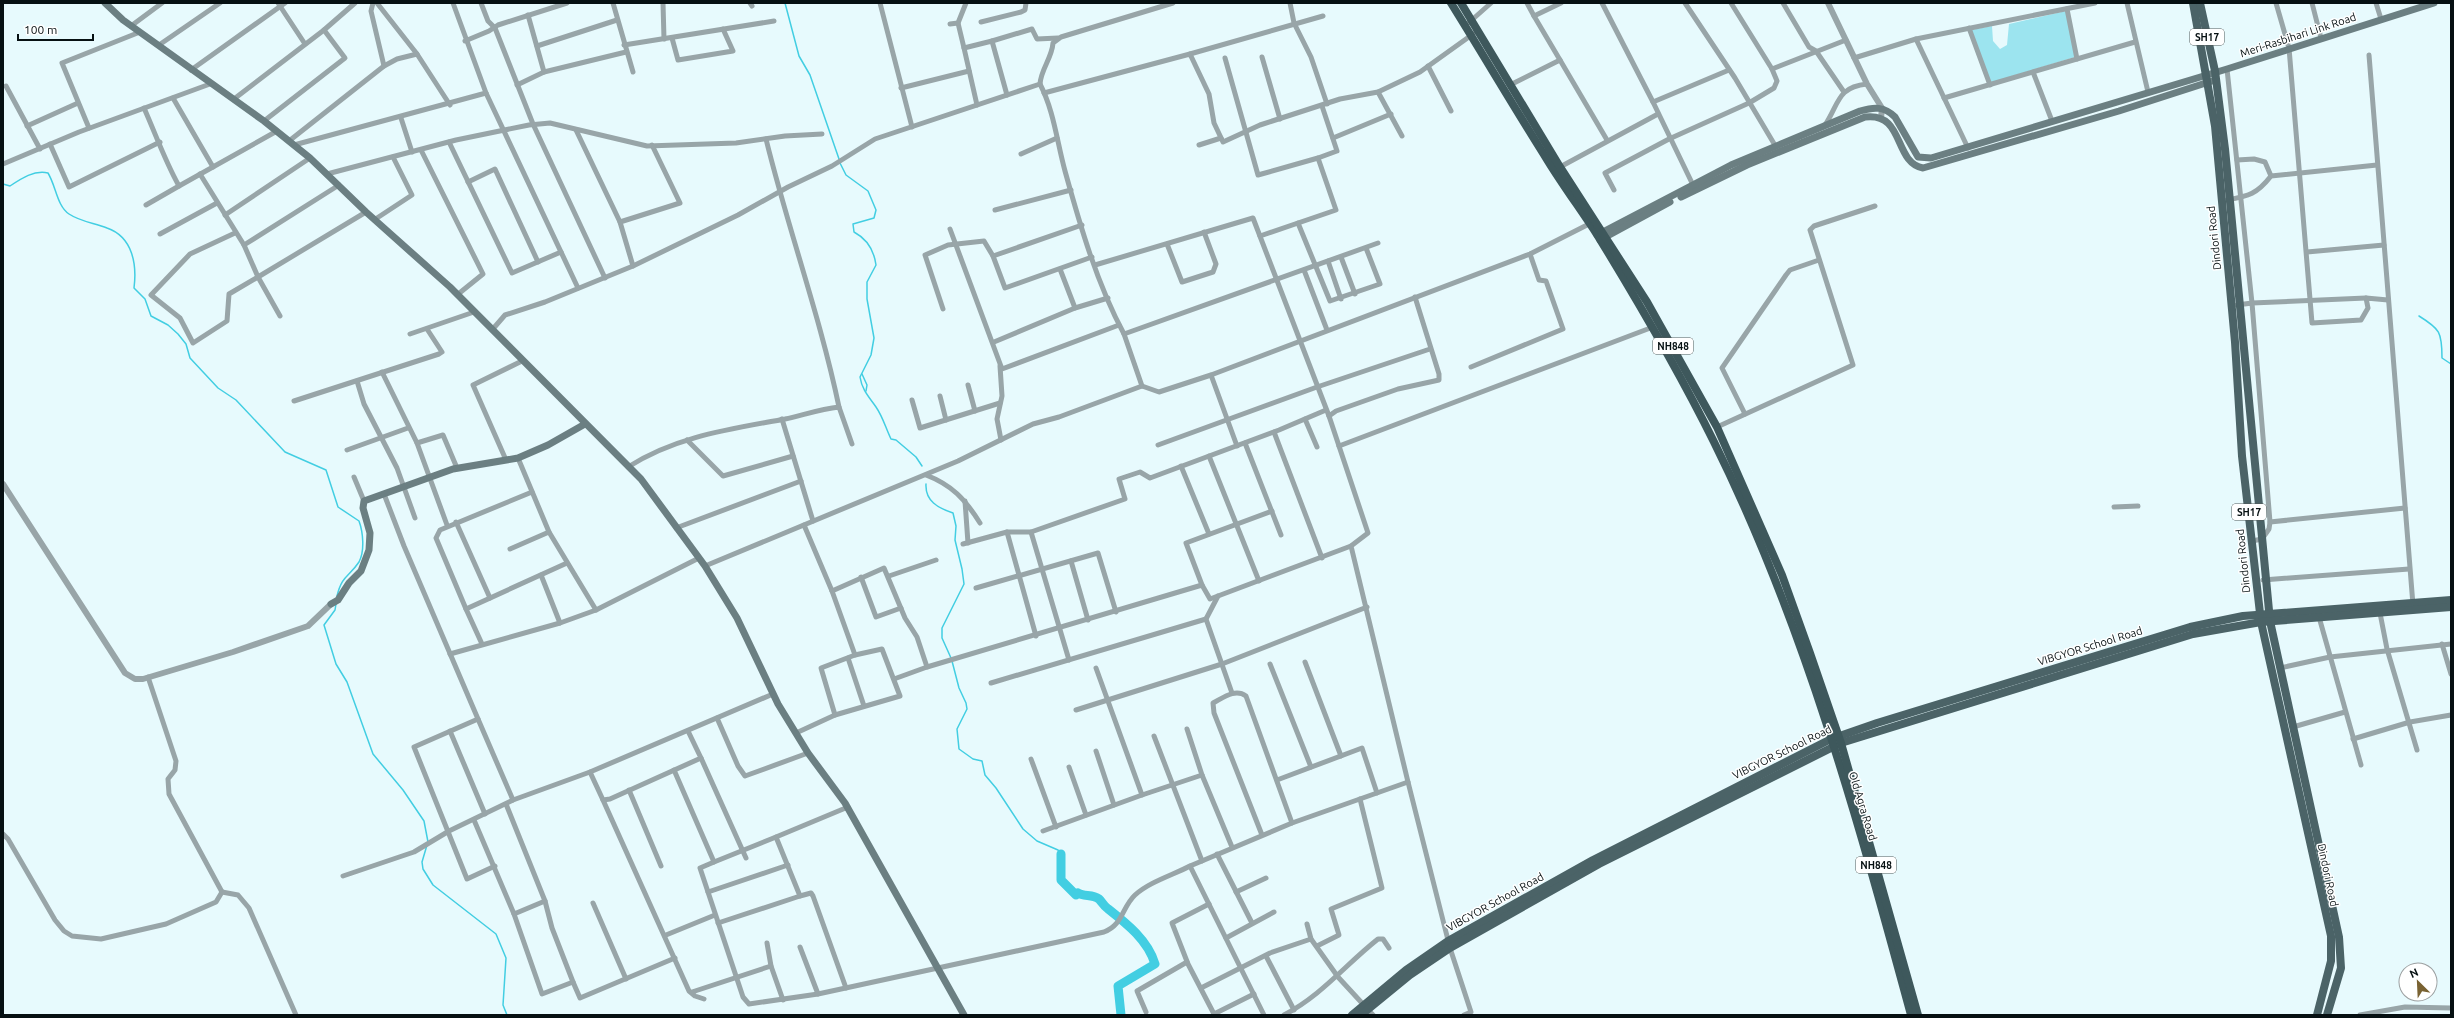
<svg xmlns="http://www.w3.org/2000/svg" width="2454" height="1018" viewBox="0 0 2454 1018" font-family="Ubuntu,sans-serif">
	<style>
		.green { fill: #9ce4ef }
		.lines { fill: none; stroke-linecap: round; stroke-linejoin: round }
		.stream { stroke: #42cee2; stroke-width: 1.5 }
		.river { stroke: #42cee2; stroke-width: 9 }
		.minor { stroke: #98a5a8; stroke-width: 5 }
		.tertiary { stroke: #98a5a8; stroke-width: 6 }
		.secondary { stroke: #6b7f82; stroke-width: 7 }
		.primary { stroke: #4b6367; stroke-width: 8 }
		.trunk { stroke: #3e585c; stroke-width: 8 }
		.labels { text-anchor: middle; stroke-width: 3; stroke-linejoin: round; paint-order: stroke }
		.shield { fill: #fff; stroke: #515859; stroke-width: 1 }
		.shield-label { font-size: 10px; font-weight: bold; fill: #061012 }
		.street-label { font-size: 11px; fill: #061012; stroke: #fff }
	</style>
	<rect width="100%" height="100%" fill="#e7fafd"/>
	<polygon class="green" points="2066,11 2075,57 1989,83 1971,30 1992,26 1993,41 2000,49 2007,45 2009,24"/>
	<g class="lines">
		<g class="stream">
			<polyline points="785,3 799,56 810,75 839,159"/>
			<path d="M840,163L846,175L868,191L876,210L874,218L853,224L854,232C867,239 874,250 876,265L867,282V299L874,338L871,355L860,377C862,390 869,397 876,407C883,417 886,429 891,439L896,440L916,457L922,466"/>
			<path d="M3,184L10,186C22,178 34,170 48,173C56,186 57,206 69,214C81,222 95,223 107,228C133,237 137,265 134,288L145,299L151,316L168,325L178,334L186,344L190,358L218,388L236,400L285,452L326,470L338,507L359,521C363,532 365,551 359,562C349,577 342,575 337,596"/>
			<path d="M2419,316C2440,329 2442,332 2442,358L2451,364"/>
			<polyline points="862,374 867,385 866,391"/>
			<path d="M926,484C925,501 938,508 953,513L956,526L955,540L962,569L964,584L942,628V638L951,658"/>
			<polyline points="336,604 335,610 324,625 336,664 347,682 373,754 403,790 424,821 428,842"/>
			<polyline points="952,661 959,688 966,703 967,709 957,729 959,749 973,759 982,761 985,775 996,788 1023,829 1037,841 1058,850 1061,854"/>
			<polyline points="427,845 422,862 423,869 433,885 496,934 506,958 503,1005 507,1015"/>
		</g>
		<path class="river" d="M1061,854V880L1076,895L1078,893C1084,897 1092,894 1099,899C1102,902 1104,906 1107,908C1126,923 1148,940 1155,964L1118,986L1121,1015"/>
		<g class="minor">
			<polyline points="278,3 305,44"/>
			<polyline points="373,3 371,11 384,66"/>
			<polyline points="377,3 417,54 450,105"/>
			<polyline points="453,3 486,93 578,288"/>
			<polyline points="481,3 488,21 495,28 533,124 605,278"/>
			<polyline points="613,3 633,72"/>
			<polyline points="663,3 664,39"/>
			<polyline points="750,3 752,6"/>
			<polyline points="880,3 912,127"/>
			<polyline points="1290,3 1294,23 1311,57 1327,104"/>
			<polyline points="1527,3 1534,16 1561,3"/>
			<polyline points="1602,3 1653,102 1693,185"/>
			<polyline points="1685,3 1735,78 1776,147"/>
			<polyline points="1731,3 1772,69 1846,40"/>
			<polyline points="1783,3 1809,47 1816,51 1844,92"/>
			<polyline points="2127,3 2148,92"/>
			<polyline points="2276,3 2289,48 2312,323 2361,320 2368,308 2366,298 2388,300"/>
			<polyline points="2312,3 2321,38"/>
			<polyline points="2376,3 2381,19"/>
			<polyline points="2067,9 2077,59"/>
			<polyline points="528,15 544,72"/>
			<polyline points="1534,16 1560,60"/>
			<polyline points="981,22 1021,12 1025,10 1026,3"/>
			<polyline points="958,23 964,48"/>
			<polyline points="950,24 958,23 966,3"/>
			<polyline points="131,26 162,3"/>
			<polyline points="1465,26 1491,3"/>
			<polyline points="1969,28 1990,85"/>
			<polyline points="672,38 678,60 733,51 723,29"/>
			<polyline points="1916,39 1968,148"/>
			<polyline points="465,41 489,31 498,25 567,3"/>
			<polyline points="992,41 1032,29 1037,39 1058,38"/>
			<polyline points="159,45 220,3"/>
			<polyline points="624,45 774,21"/>
			<polyline points="537,46 617,20"/>
			<polyline points="1190,54 1323,16"/>
			<polyline points="2369,55 2413,605"/>
			<polyline points="1262,57 1280,119"/>
			<polyline points="1225,58 1258,175 1318,158 1336,210 1260,236"/>
			<polyline points="1854,58 1916,39 2095,3"/>
			<polyline points="1428,66 1451,111"/>
			<polyline points="2227,69 2252,303 2366,298"/>
			<polyline points="191,70 285,3"/>
			<polyline points="2033,72 2052,121"/>
			<path d="M1040,84C1041,69 1052,58 1053,43L1061,37L1173,3"/>
			<polyline points="517,85 544,72 626,52"/>
			<polyline points="1510,85 1560,60 1607,140"/>
			<polyline points="6,86 40,149"/>
			<polyline points="901,88 969,71"/>
			<polyline points="1378,92 1402,136"/>
			<polyline points="1044,93 1190,54 1209,94 1214,123 1223,142 1260,125 1340,99 1378,92 1420,72 1473,34"/>
			<polyline points="173,98 213,167"/>
			<polyline points="1944,98 2135,42"/>
			<polyline points="234,99 324,30 355,3"/>
			<polyline points="1653,102 1729,70"/>
			<polyline points="977,105 964,48 992,41 1007,95"/>
			<path d="M144,108C156,135 165,161 179,186L277,131"/>
			<polyline points="401,118 412,152"/>
			<polyline points="264,121 345,58 324,30"/>
			<path d="M1825,125C1839,104 1837,87 1867,84"/>
			<polyline points="27,126 78,103"/>
			<polyline points="89,128 62,63 140,32"/>
			<polyline points="576,130 620,222 633,266"/>
			<polyline points="1333,138 1391,114"/>
			<path d="M766,139C788,229 820,316 839,407"/>
			<polyline points="289,141 384,66 397,59 417,54"/>
			<polyline points="449,142 512,273 561,252"/>
			<polyline points="50,144 69,187 160,142"/>
			<polyline points="294,145 486,93"/>
			<polyline points="1199,145 1221,138"/>
			<polyline points="421,150 483,274 457,295"/>
			<polyline points="1021,154 1057,138"/>
			<polyline points="1318,158 1337,151 1322,106"/>
			<polyline points="2237,160 2254,159 2265,162 2271,176"/>
			<polyline points="3,164 79,132 210,84"/>
			<polyline points="1560,167 1658,114"/>
			<polyline points="200,174 244,245 339,185"/>
			<polyline points="327,174 456,140 529,125 550,123 647,146 736,143 785,136 822,134"/>
			<polyline points="468,182 495,169 538,262"/>
			<polyline points="1614,190 1605,173 1669,139 1749,103 1774,88 1777,81 1772,69"/>
			<path d="M2227,200C2249,196 2257,194 2271,176L2377,165"/>
			<polyline points="146,205 179,186"/>
			<polyline points="995,210 1071,190"/>
			<polyline points="225,215 310,158"/>
			<polyline points="374,220 412,195 393,157"/>
			<polyline points="620,222 680,203 652,145"/>
			<polyline points="1298,223 1330,301 1380,284 1366,248"/>
			<polyline points="950,229 1002,369 1119,325"/>
			<polyline points="235,233 190,254 151,295 180,318 193,343 227,321 229,294 258,277 280,316"/>
			<polyline points="160,234 217,203"/>
			<polyline points="1167,244 1182,282 1213,272 1216,264 1204,232"/>
			<polyline points="244,245 258,277 366,212"/>
			<polyline points="2307,252 2384,245"/>
			<polyline points="993,256 1082,225"/>
			<polyline points="1341,257 1355,294"/>
			<polyline points="1328,261 1341,299"/>
			<polyline points="1095,265 1253,218 1329,416 1368,533 1351,546 1408,782 1292,823 1190,866"/>
			<polyline points="1060,269 1075,308"/>
			<polyline points="1304,270 1327,330"/>
			<polyline points="2237,305 2252,303 2270,522 2269,529 2262,539 2252,541"/>
			<polyline points="943,309 925,255 948,245 984,241 993,256 1005,288 1092,257"/>
			<path d="M492,330L505,315L545,302L633,266L738,215L788,187L832,166L875,139L1040,84C1054,111 1057,142 1065,171C1080,225 1097,284 1124,334L1378,243"/>
			<polyline points="410,334 474,312"/>
			<polyline points="1124,334 1142,386"/>
			<polyline points="994,342 1075,308 1108,298"/>
			<polyline points="1000,366 1002,396 997,419 1001,440"/>
			<polyline points="1471,367 1563,329 1546,281 1539,280 1530,254"/>
			<polyline points="382,372 417,443 447,525"/>
			<polyline points="1211,375 1237,446"/>
			<polyline points="357,381 364,404 397,468 415,518"/>
			<polyline points="968,385 975,411"/>
			<polyline points="940,396 946,420"/>
			<polyline points="912,400 920,428 1000,403"/>
			<polyline points="294,401 439,354 442,352 427,329"/>
			<polyline points="1745,414 1722,368 1786,275 1790,270 1819,260"/>
			<polyline points="1329,416 1336,411 1398,389 1439,380 1439,374 1415,297"/>
			<polyline points="782,419 813,521"/>
			<polyline points="1305,419 1317,447"/>
			<polyline points="1717,427 1853,365 1810,230 1814,226 1875,206"/>
			<polyline points="1274,432 1322,558"/>
			<polyline points="687,440 723,476 793,456"/>
			<polyline points="417,443 443,435 457,468"/>
			<polyline points="1245,443 1281,535"/>
			<polyline points="1158,445 1317,387 1430,349"/>
			<polyline points="1339,446 1653,327"/>
			<polyline points="347,450 408,428"/>
			<polyline points="1209,456 1259,581"/>
			<polyline points="518,458 549,532 596,610"/>
			<polyline points="506,460 473,385 522,361"/>
			<polyline points="1181,466 1209,534"/>
			<path d="M628,467C676,436 731,429 785,419C803,415 821,409 839,407L852,444"/>
			<path d="M926,475C952,485 965,499 980,523"/>
			<polyline points="354,477 364,501"/>
			<polyline points="532,492 440,530 436,538 466,609 567,563"/>
			<polyline points="384,494 404,546 478,719 414,747 467,879 495,866"/>
			<polyline points="965,501 968,543"/>
			<polyline points="2114,507 2138,506"/>
			<polyline points="456,522 490,598"/>
			<polyline points="2270,522 2405,508"/>
			<polyline points="676,528 801,481"/>
			<polyline points="1007,532 1031,532"/>
			<polyline points="963,544 1007,532 1036,636"/>
			<polyline points="510,549 549,532"/>
			<polyline points="1071,561 1088,620"/>
			<polyline points="705,566 958,461 1033,424 1059,417 1142,386 1159,392 1211,375 1530,254 1591,223"/>
			<polyline points="541,575 560,623"/>
			<polyline points="889,576 936,560"/>
			<polyline points="861,577 876,617 901,608"/>
			<polyline points="2263,580 2409,569"/>
			<polyline points="1202,585 1186,543 1272,511"/>
			<polyline points="976,588 1098,553 1116,612"/>
			<polyline points="832,591 884,568 905,618 917,637 927,667 894,679"/>
			<polyline points="1218,596 1206,619 1232,693"/>
			<polyline points="466,609 482,644"/>
			<polyline points="2380,613 2387,649 2417,750"/>
			<polyline points="2319,617 2361,765"/>
			<polyline points="2442,644 2451,674"/>
			<polyline points="450,654 560,623 596,610 699,558"/>
			<polyline points="848,658 864,706"/>
			<polyline points="1069,660 1031,532 1125,499 1119,479 1140,472 1150,478 1279,430 1326,410"/>
			<polyline points="1305,662 1341,756"/>
			<polyline points="1270,664 1311,767"/>
			<polyline points="927,667 1202,585 1210,599 1351,546"/>
			<polyline points="1096,668 1142,795 1202,775"/>
			<polyline points="2280,668 2330,657 2451,644"/>
			<polyline points="148,677 176,761 175,770 168,779 169,794 222,892"/>
			<polyline points="991,683 1206,619"/>
			<polyline points="1076,710 1222,664 1367,607"/>
			<polyline points="835,715 900,696 882,649 855,655"/>
			<polyline points="717,718 738,766 745,776 808,753"/>
			<polyline points="478,719 513,800"/>
			<polyline points="2293,727 2345,712"/>
			<polyline points="1187,729 1202,775 1232,847"/>
			<polyline points="450,731 485,814"/>
			<polyline points="796,733 835,715 821,668 855,655 832,591 804,525"/>
			<polyline points="1154,736 1202,861"/>
			<polyline points="2353,739 2410,722 2451,715"/>
			<polyline points="1096,751 1114,805"/>
			<polyline points="701,758 746,858"/>
			<polyline points="1031,759 1056,827"/>
			<polyline points="1069,767 1086,815"/>
			<path d="M674,770L714,862L700,868L743,997L749,1004L818,994L1104,932C1123,925 1122,907 1135,895C1149,882 1173,875 1190,866L1264,1015"/>
			<polyline points="590,772 603,800 610,799 701,758 688,731"/>
			<polyline points="1277,780 1362,748 1377,793"/>
			<polyline points="1408,782 1450,948 1471,1012 1464,1015"/>
			<polyline points="629,790 661,866"/>
			<polyline points="603,800 689,991 695,996 704,999"/>
			<polyline points="474,820 514,914 545,901 506,804"/>
			<polyline points="1043,831 1142,795"/>
			<polyline points="3,834 8,839 55,920 64,931 72,936 101,939 166,924 216,902 222,892"/>
			<path d="M1262,835L1214,713L1213,703C1223,698 1235,688 1246,696L1292,823"/>
			<polyline points="1217,854 1252,923"/>
			<polyline points="714,862 776,837"/>
			<polyline points="343,876 414,852 449,831 513,800 590,772 773,694"/>
			<polyline points="222,892 238,895 249,908 296,1015"/>
			<polyline points="708,892 788,865"/>
			<polyline points="1236,892 1266,878"/>
			<polyline points="800,896 811,893 813,896 846,988"/>
			<polyline points="593,903 626,979"/>
			<polyline points="1209,904 1172,923 1188,964 1214,1014 1254,994"/>
			<polyline points="514,914 542,994 573,982 552,928 545,901"/>
			<polyline points="718,923 800,896 776,837 848,807"/>
			<polyline points="1307,924 1311,939 1338,977 1373,1015"/>
			<polyline points="666,935 715,915"/>
			<polyline points="1226,938 1274,912"/>
			<polyline points="767,943 771,966 783,1000"/>
			<polyline points="1317,946 1339,935 1331,909 1382,888 1360,799"/>
			<polyline points="800,947 818,994"/>
			<polyline points="1266,956 1294,1010"/>
			<polyline points="573,982 580,998 675,958"/>
			<polyline points="1201,988 1270,953 1311,939"/>
			<polyline points="692,992 771,966"/>
			<polyline points="1146,1012 1137,991 1187,962"/>
			<path d="M1284,1015C1322,995 1345,965 1378,939H1383L1389,948"/>
			<polyline points="2360,1015 2405,1007 2451,1008"/>
		</g>
		<g class="tertiary">
			<polyline points="1828,3 1867,84 1882,108 1881,118"/>
			<polyline points="3,484 125,673 135,679 143,679 233,652 308,626 331,604"/>
		</g>
		<g class="secondary">
			<polyline points="105,3 123,20 264,121 310,158 366,212 450,287 641,479 705,566 737,618 778,704 808,753 845,803 964,1015"/>
			<path d="M1681,197L1747,165L1865,117C1905,112 1893,162 1923,168L2119,111L2212,81"/>
			<path d="M1597,235L1731,165L1860,111C1874,107 1884,106 1895,117L1918,157L1931,158L2227,69L2434,3"/>
			<polyline points="1600,240 1670,202"/>
			<polyline points="331,604 338,600 349,583 361,571 369,550 370,533 363,508 364,501 453,469 518,458 548,445 585,424"/>
		</g>
		<g class="primary">
			<polyline points="2193,3 2215,126 2235,342 2242,456 2261,622 2331,936 2331,961 2317,1015"/>
			<polyline points="2200,3 2215,71 2225,149 2270,621 2339,937 2341,968 2327,1015"/>
			<polyline points="1352,1015 1406,970 1448,941 1593,860 1831,739 1877,723 2190,627 2243,616 2451,600"/>
			<polyline points="1361,1015 1410,975 1450,948 1599,864 1841,743 2193,634 2261,622 2451,607"/>
		</g>
		<g class="trunk">
			<path d="M1451,3C1484,56 1515,109 1548,161C1564,187 1582,211 1598,236C1639,303 1679,371 1714,442C1804,623 1858,820 1911,1015"/>
			<polyline points="1461,3 1560,167 1647,302 1717,427 1782,575 1810,653 1841,743 1918,1015"/>
		</g>
	</g>
	<g class="labels">
		<g class="shield">
			<rect x="2190" y="29" width="34" height="16" rx="3"/>
			<rect x="1653" y="338" width="40" height="16" rx="3"/>
			<rect x="2232" y="504" width="34" height="16" rx="3"/>
			<rect x="1856" y="857" width="40" height="16" rx="3"/>
		</g>
		<g class="shield-label">
			<text x="2207" y="41">SH17</text>
			<text x="1673" y="350">NH848</text>
			<text x="2249" y="516">SH17</text>
			<text x="1876" y="869">NH848</text>
		</g>
		<g class="street-label">
			<text transform="translate(2298 35) rotate(-18)" y="4">Meri-Rasbihari Link Road</text>
			<text transform="translate(2214 238) rotate(-96)" y="4">Dindori Road</text>
			<text transform="translate(2243 561) rotate(-96)" y="4">Dindori Road</text>
			<text transform="translate(2090 646) rotate(-17)" y="4">VIBGYOR School Road</text>
			<text transform="translate(1782 752) rotate(-26)" y="4">VIBGYOR School Road</text>
			<text transform="translate(1863 806) rotate(73)" y="4">Old Agra Road</text>
			<text transform="translate(2328 875) rotate(78)" y="4">Dindori Road</text>
			<text transform="translate(1495 902) rotate(-29)" y="4">VIBGYOR School Road</text>
		</g>
	</g>
	<rect width="2454" height="1018" fill="none" stroke="#061012" stroke-width="8"/>
	<g transform="translate(2418 982) rotate(336)"><circle r="19" fill="#ffffff" stroke="#9b9fa0"/>
	<path d="M0-3L7 15L0 10L-7 15Z" fill="#796232"/>
	<text y="-6" font-size="11" font-weight="bold" text-anchor="middle" fill="#061012">N</text>
	</g>
	<path d="M18 34v6h75v-6" fill="none" stroke="#061012" stroke-width="2"/>
	<text x="24" y="34" font-size="12" fill="#061012" stroke="#ffffff" stroke-width="3" paint-order="stroke">100 m</text>
</svg>
